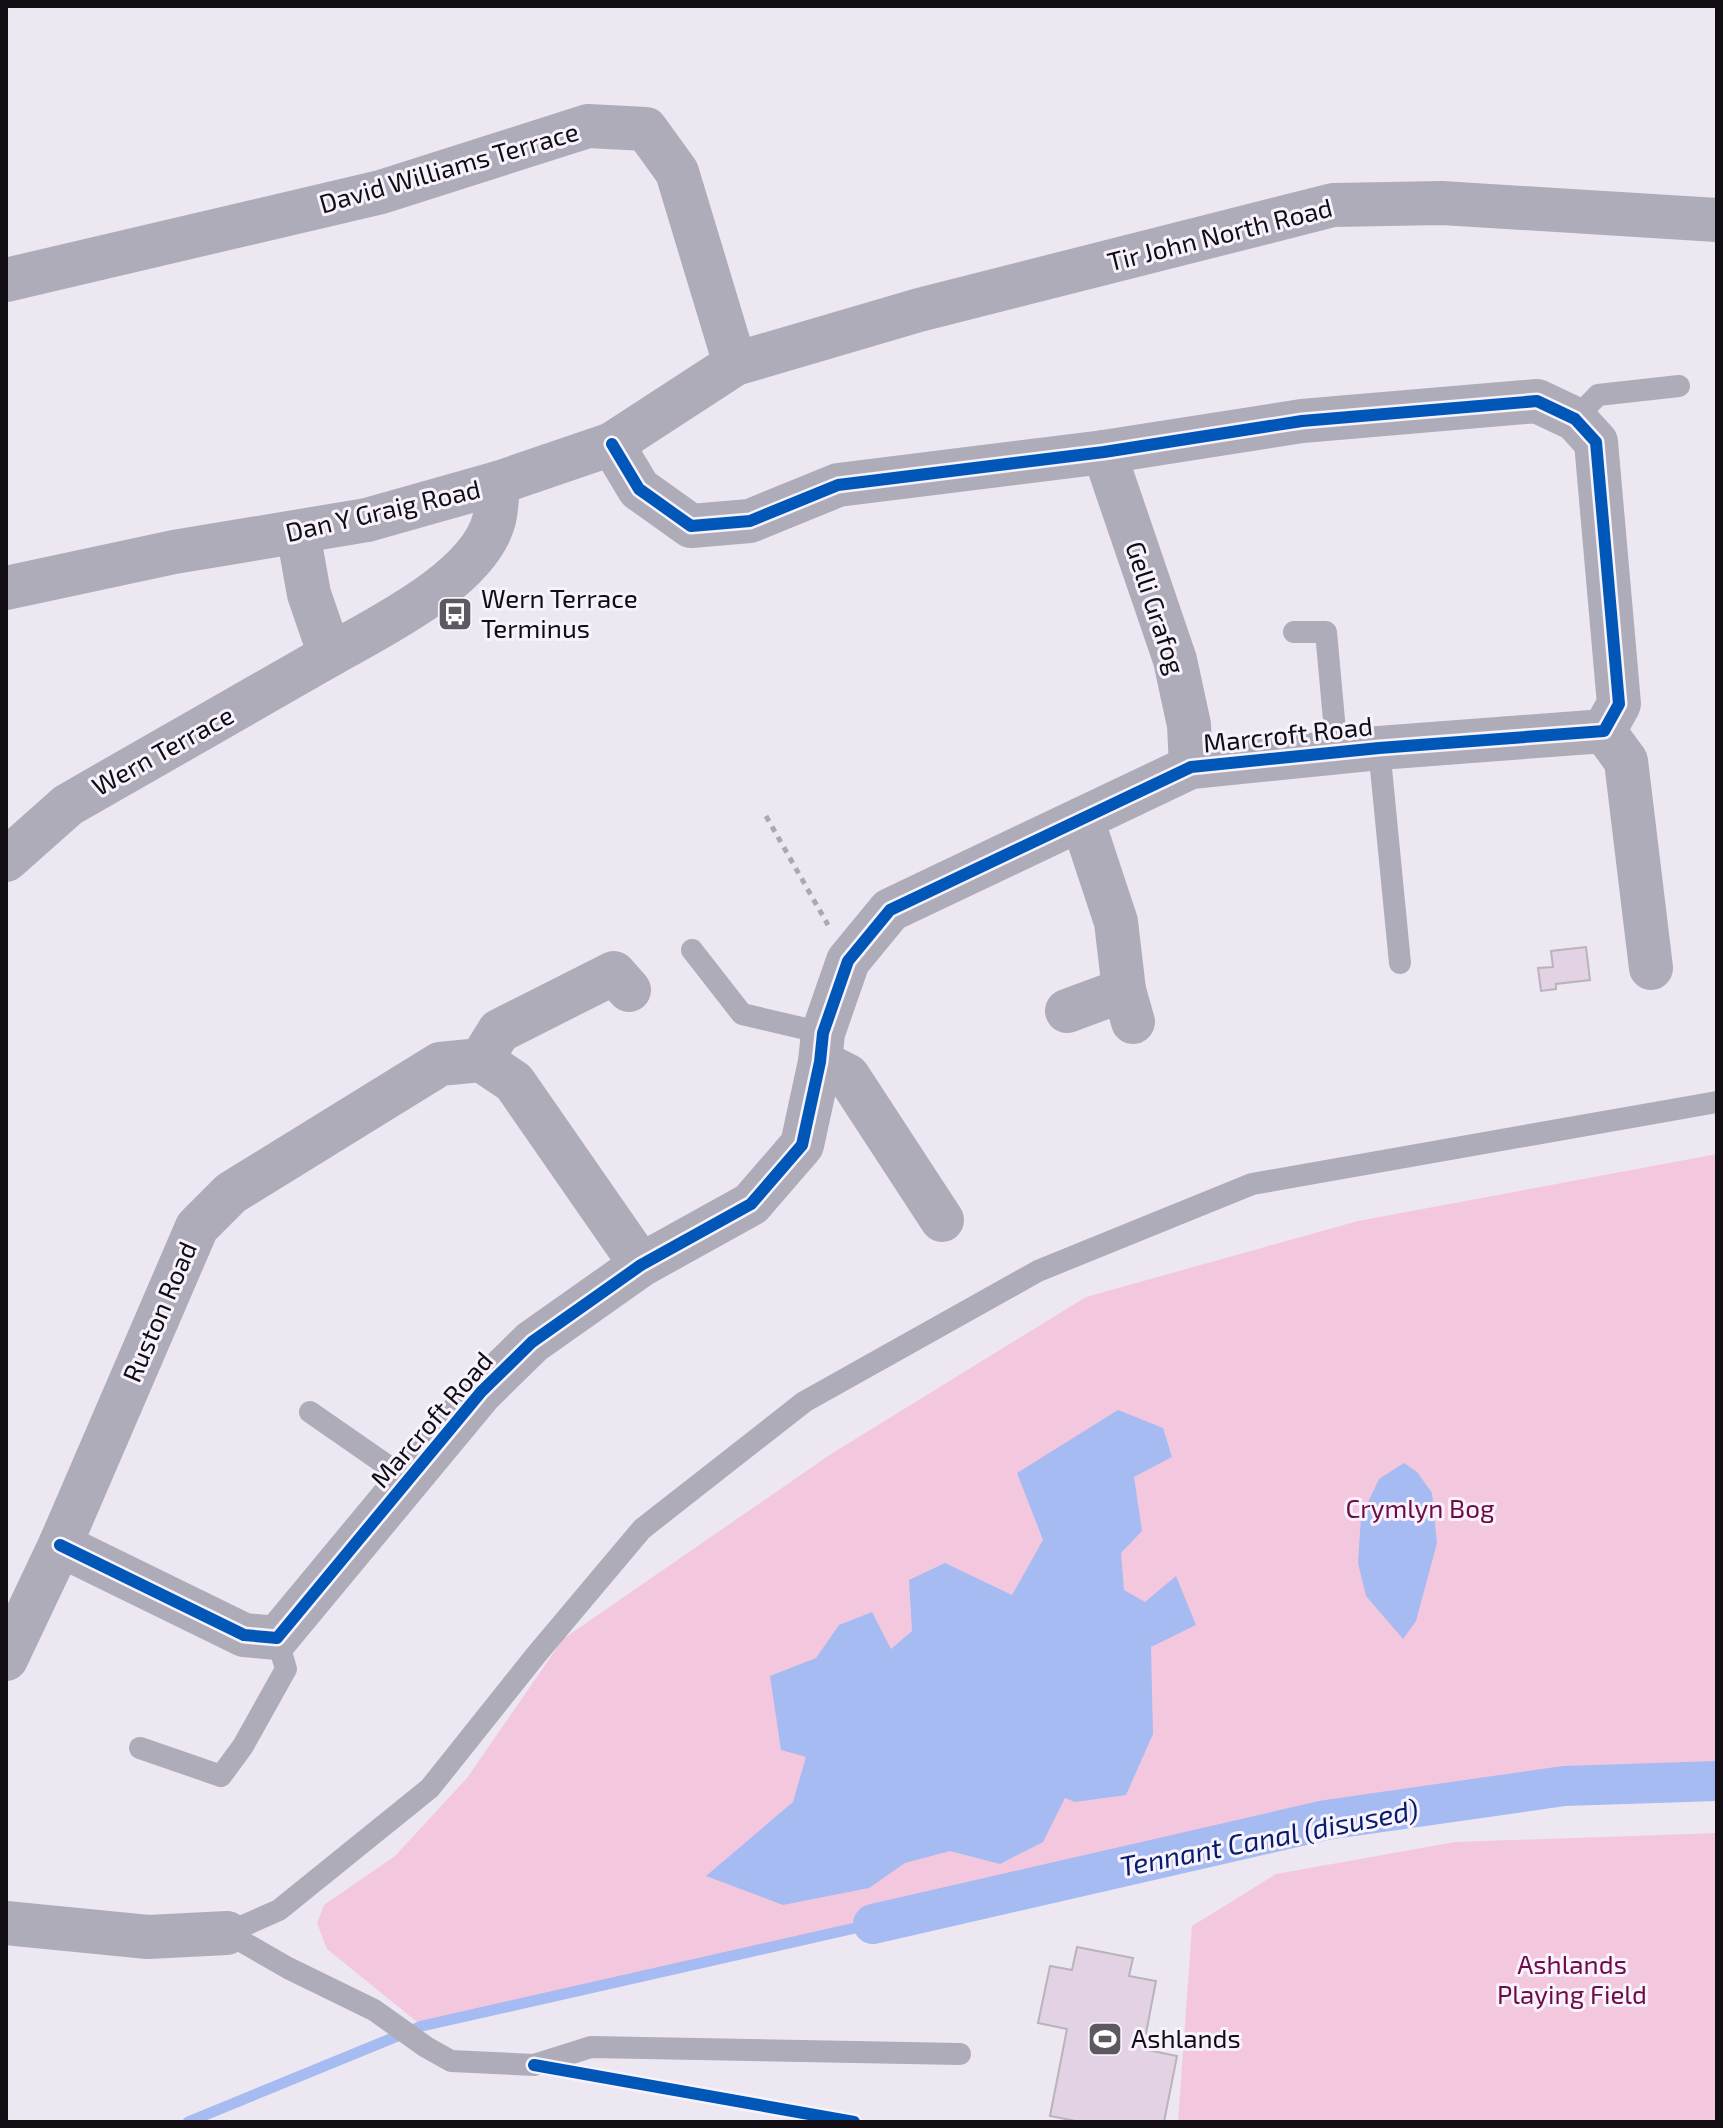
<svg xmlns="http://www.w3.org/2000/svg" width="1723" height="2128" viewBox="0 0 1723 2128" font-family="'Exo 2',sans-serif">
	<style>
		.green { fill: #f3c8de }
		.water { fill: #a6bbf1 }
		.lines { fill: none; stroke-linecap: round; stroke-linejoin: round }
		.stream { stroke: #a6bbf1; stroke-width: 11 }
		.canal { stroke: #a6bbf1; stroke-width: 40 }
		.building { fill: #e2d2e3; stroke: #b9b3ba; stroke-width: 2 }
		.path { stroke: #aaa8b1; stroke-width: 5; stroke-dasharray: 6 6; stroke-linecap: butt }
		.service { stroke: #aeacb8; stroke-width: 22 }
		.minor { stroke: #aeacb8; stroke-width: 44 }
		.tertiary { stroke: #aeacb8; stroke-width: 44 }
		.cycleway-casing { stroke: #f8f2fd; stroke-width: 17 }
		.cycleway { stroke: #0057b8; stroke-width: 12 }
		.labels { text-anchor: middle; stroke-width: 6; stroke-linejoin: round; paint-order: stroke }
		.street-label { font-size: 26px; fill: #110d13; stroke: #f8f2fd }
		.poi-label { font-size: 26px; fill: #110d13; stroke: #f8f2fd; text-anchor: start }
		.park-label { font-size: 26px; fill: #6f0a45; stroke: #f8f2fd }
		.water-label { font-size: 28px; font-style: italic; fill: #061d6e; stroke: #f8f2fd }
	</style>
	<rect width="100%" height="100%" fill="#ede7f2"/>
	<g class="green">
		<polygon points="1717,1154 1717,1781 1563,1786 1326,1820 422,2026 327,1949 317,1923 324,1905 395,1856 467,1778 563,1639 831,1454 1086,1297 1358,1221"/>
		<polygon points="1717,1833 1717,2122 1178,2122 1192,1926 1276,1874 1455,1842"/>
	</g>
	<g class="water">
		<polygon points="1118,1410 1163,1428 1172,1457 1134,1477 1142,1531 1121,1553 1124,1590 1145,1602 1176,1576 1196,1625 1151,1647 1153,1734 1126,1795 1075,1802 1065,1798 1043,1842 1000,1864 950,1851 905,1863 869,1888 783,1905 706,1876 793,1802 806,1757 781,1750 770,1676 816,1658 839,1625 872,1612 891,1649 912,1631 909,1580 945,1563 1012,1595 1043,1540 1017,1473"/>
		<polygon points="1404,1463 1417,1472 1432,1493 1437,1543 1416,1621 1403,1639 1366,1596 1358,1563 1361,1517 1379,1479"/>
	</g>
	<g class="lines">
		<polyline class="stream" points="188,2122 422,2026 873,1924"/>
		<polyline class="canal" points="873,1924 1326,1820 1564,1786 1717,1781"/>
	</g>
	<g class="building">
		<polygon points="1586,947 1590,980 1556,984 1556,989 1541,991 1538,968 1553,967 1551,951"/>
		<polygon points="1077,1947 1133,1958 1129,1976 1156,1981 1143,2049 1177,2056 1164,2122 1081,2122 1050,2116 1067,2029 1038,2023 1050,1966 1072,1970"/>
	</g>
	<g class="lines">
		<polyline class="path" points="766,816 828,925"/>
		<g class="service">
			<polyline points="1575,419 1598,395 1679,386"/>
			<polyline points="1294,632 1326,632 1337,753"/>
			<polyline points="1379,748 1400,963"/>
			<polyline points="692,950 742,1014 823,1033"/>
			<polyline points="310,1412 408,1480"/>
			<polyline points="140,1748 221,1776 243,1746 286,1669 277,1638"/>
			<polyline points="227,1933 279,1910 430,1788 536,1655 642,1529 804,1402 1038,1271 1252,1184 1717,1102"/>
			<polyline points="227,1933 288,1968 374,2010 426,2047 451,2061 534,2065 591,2047 960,2054"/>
		</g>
		<g class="minor">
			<polyline points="6,280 381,192 588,126 646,129 677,172 735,364"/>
			<polyline points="1104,452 1175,660 1189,725 1191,767"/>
			<polyline points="498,483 612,444 735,364 919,310 1333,205 1442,203 1717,220"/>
			<polyline points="1604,731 1626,761 1651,968"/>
			<polyline points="1082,819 1116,922 1124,990 1133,1022"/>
			<polyline points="6,860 68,805 330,655"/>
			<polyline points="1067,1011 1124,990"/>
			<polyline points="481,1060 499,1031 614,973 629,990"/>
			<polyline points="820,1062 848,1076 942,1220"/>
			<polyline points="60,1545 244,1635 277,1638 481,1392 532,1342 641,1265 751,1204 802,1145 820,1062 823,1033 848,961 890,910 1191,767 1379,748 1604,731 1619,704 1596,442 1575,419 1537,401 1302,421 1104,452 838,485 750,521 691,526 639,489 612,444"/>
			<polyline points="6,1659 60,1545 197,1227 231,1193 440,1064 481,1060 514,1082 641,1265"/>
			<polyline points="6,1923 148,1937 227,1933"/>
		</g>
		<path class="tertiary" d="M6,588L174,552L367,520L498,483C497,495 497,508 494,520C479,579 379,627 330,655L309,594L298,533"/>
		<g class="cycleway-casing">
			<g id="cycleway">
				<polyline points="60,1545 244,1635 277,1638 481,1392 532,1342 641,1265 751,1204 802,1145 820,1062 823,1033 848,961 890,910 1191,767 1379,748 1604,731 1619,704 1596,442 1575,419 1537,401 1302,421 1104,452 838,485 750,521 691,526 639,489 612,444"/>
				<polyline points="534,2065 854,2122"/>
			</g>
		</g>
		<use href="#cycleway" class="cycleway"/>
	</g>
	<defs>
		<g id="bus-square" transform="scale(1.8)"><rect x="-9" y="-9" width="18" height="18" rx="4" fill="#5e5961" stroke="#f8f2fd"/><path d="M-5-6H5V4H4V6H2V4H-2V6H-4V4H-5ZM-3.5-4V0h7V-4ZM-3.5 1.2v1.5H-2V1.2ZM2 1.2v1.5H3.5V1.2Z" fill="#fff"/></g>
		<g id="stadium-square" transform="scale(1.8)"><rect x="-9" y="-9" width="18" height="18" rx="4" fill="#5e5961" stroke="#f8f2fd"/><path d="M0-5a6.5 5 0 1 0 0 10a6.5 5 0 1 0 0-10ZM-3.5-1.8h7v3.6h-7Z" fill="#fff"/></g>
	</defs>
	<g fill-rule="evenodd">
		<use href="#bus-square" x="455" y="614"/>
		<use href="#stadium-square" x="1105" y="2039"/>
	</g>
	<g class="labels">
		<g class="street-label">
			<text transform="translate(449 168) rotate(-16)" y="9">David Williams Terrace</text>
			<text transform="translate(1220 235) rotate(-14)" y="9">Tir John North Road</text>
			<text transform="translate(383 511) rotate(-13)" y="9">Dan Y Graig Road</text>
			<text transform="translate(1155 608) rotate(72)" y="9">Gelli Grafog</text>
			<text transform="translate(1288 735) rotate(-6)" y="9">Marcroft Road</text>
			<text transform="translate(163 751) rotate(-29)" y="9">Wern Terrace</text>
			<text transform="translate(160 1312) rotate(-67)" y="9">Ruston Road</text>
			<text transform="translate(432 1420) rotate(-49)" y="9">Marcroft Road</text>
		</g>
		<g class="poi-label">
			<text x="481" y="608">Wern Terrace<tspan x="481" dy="30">Terminus</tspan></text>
			<text x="1131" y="2048">Ashlands</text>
		</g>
		<g class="park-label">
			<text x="1420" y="1518">Crymlyn Bog</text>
			<text x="1572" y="1974">Ashlands<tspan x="1572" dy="30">Playing Field</tspan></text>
		</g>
		<g class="water-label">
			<text transform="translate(1269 1838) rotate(-11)" y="10">Tennant Canal (disused)</text>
		</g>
	</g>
	<rect width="1723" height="2128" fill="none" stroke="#110d13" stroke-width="16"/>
</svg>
